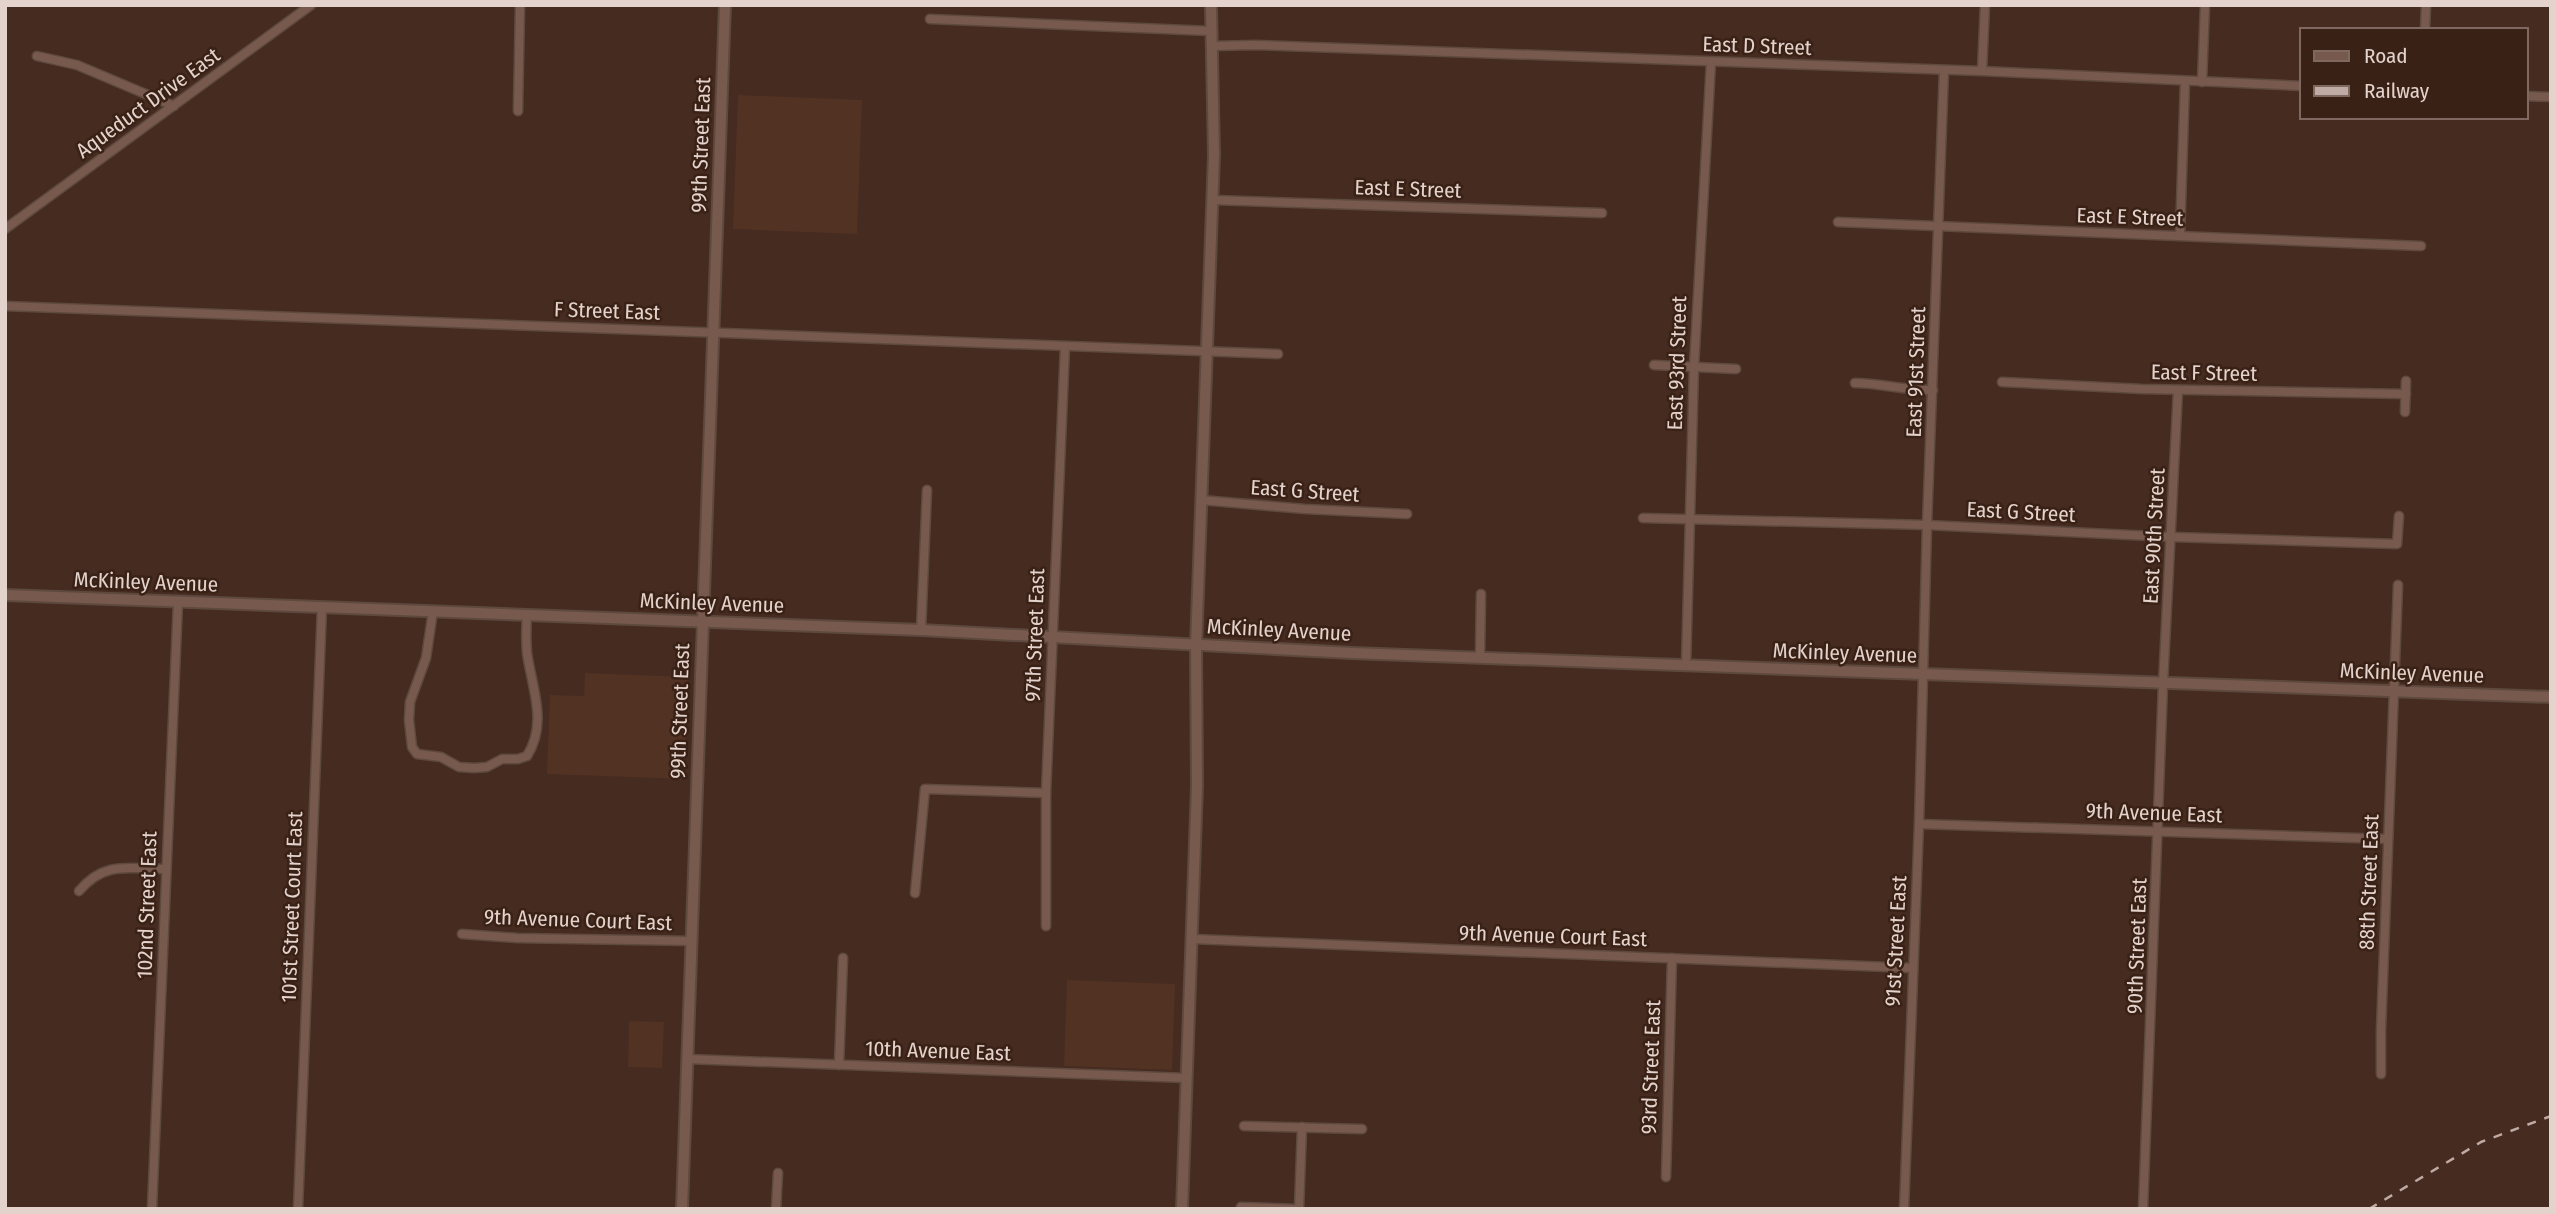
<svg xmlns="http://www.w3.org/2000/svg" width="2556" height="1214" viewBox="0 0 2556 1214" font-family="'Fira Sans Condensed',sans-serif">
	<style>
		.built { fill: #523223 }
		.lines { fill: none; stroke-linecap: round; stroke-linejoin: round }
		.minor-casing { stroke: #5e493f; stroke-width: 11 }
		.tertiary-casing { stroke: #5e493f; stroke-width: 14 }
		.minor { stroke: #775a4d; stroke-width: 8 }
		.tertiary { stroke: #775a4d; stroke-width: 10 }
		.rail { stroke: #bfaba3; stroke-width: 2.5; stroke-dasharray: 9 9; stroke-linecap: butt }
		.labels { text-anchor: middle; stroke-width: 5; stroke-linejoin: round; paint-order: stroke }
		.street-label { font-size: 21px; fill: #e4d3cc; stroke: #3a2116 }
	</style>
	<rect width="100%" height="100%" fill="#452b20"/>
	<g class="built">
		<polygon points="738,95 862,100 857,234 733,229"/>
		<polygon points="585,673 688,677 684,779 547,774 550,695 584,696"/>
		<polygon points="1067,980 1175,984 1172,1070 1064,1066"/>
		<polygon points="629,1021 664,1022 662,1068 628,1067"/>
	</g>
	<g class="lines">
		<g class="minor-casing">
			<g id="minor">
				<polyline points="930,19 1210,31"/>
				<polyline points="2425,30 2426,5"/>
				<polyline points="1211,46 1255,45 1982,71 2302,86"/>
				<polyline points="37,56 77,65 174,106"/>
				<polyline points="1982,71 1985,5"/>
				<polyline points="2202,82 2205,5"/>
				<polyline points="2526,96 2551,97"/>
				<polyline points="518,111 520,5"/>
				<polyline points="1213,200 1602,213"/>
				<polyline points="1838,222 2421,246"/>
				<polyline points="5,229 311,5"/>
				<polyline points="2180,236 2185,81"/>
				<polyline points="5,306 1278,354"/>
				<polyline points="1654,365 1736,369"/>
				<polyline points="2002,382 2142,389 2406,394"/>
				<path d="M1855,383C1881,383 1906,391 1933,390"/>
				<polyline points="2405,412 2406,381"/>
				<polyline points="1201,500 1305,509 1407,514"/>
				<polyline points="1643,518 1927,525 2172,537 2397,544 2399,516"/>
				<path d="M433,611L426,658L410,702L409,720L412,747L417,754L441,757L459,767L474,768L487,767L502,759H518L527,756C548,723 532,688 527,653C526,640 526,628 527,615"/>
				<polyline points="921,630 927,490"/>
				<polyline points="1480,656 1481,594"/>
				<polyline points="1686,666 1694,367 1711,62"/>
				<polyline points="1919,824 2388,839"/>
				<path d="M79,891C105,860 129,869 166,869"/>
				<polyline points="915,893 925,789 1046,793"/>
				<polyline points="1046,926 1046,793 1065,347"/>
				<polyline points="462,934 517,938 692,941"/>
				<polyline points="1193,939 1912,968"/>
				<polyline points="688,1059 1187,1078"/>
				<polyline points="839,1065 843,958"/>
				<polyline points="2381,1074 2381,1030 2398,585"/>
				<polyline points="1244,1126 1362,1129"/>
				<polyline points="1666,1177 1672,958"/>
				<polyline points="1241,1207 1296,1209"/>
				<polyline points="152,1209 178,602"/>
				<polyline points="298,1209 322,607"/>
				<polyline points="776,1209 778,1173"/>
				<polyline points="1299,1209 1302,1127"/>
				<polyline points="1904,1209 1919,824 1927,525 1944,70"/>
				<polyline points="2143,1209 2163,684 2178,390"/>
			</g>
		</g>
		<g class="tertiary-casing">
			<g id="tertiary">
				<polyline points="5,595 921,630 1352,653 2551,697"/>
				<polyline points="682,1209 725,5"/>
				<polyline points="1182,1209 1197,786 1196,646 1214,155 1211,5"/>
			</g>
		</g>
		<use href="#minor" class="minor"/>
		<use href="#tertiary" class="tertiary"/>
		<polyline class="rail" points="2369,1209 2481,1142 2551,1116"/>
	</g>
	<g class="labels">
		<g class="street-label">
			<text transform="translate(1757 46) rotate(2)" y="7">East D Street</text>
			<text transform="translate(148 103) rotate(-36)" y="7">Aqueduct Drive East</text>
			<text transform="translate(701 145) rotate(-88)" y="7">99th Street East</text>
			<text transform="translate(1408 189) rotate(2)" y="7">East E Street</text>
			<text transform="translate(2130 217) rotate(2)" y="7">East E Street</text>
			<text transform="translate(607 311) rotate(2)" y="7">F Street East</text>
			<text transform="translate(1677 363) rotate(-88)" y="7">East 93rd Street</text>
			<text transform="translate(1916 372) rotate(-88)" y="7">East 91st Street</text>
			<text transform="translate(2204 373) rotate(1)" y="7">East F Street</text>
			<text transform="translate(1305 491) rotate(4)" y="7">East G Street</text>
			<text transform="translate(2021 512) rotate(3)" y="7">East G Street</text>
			<text transform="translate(2154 536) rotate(-87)" y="7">East 90th Street</text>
			<text transform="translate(146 582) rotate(2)" y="7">McKinley Avenue</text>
			<text transform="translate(712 603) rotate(2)" y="7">McKinley Avenue</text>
			<text transform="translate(1279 630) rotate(3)" y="7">McKinley Avenue</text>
			<text transform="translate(1035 635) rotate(-88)" y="7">97th Street East</text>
			<text transform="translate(1845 653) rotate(2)" y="7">McKinley Avenue</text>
			<text transform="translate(2412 673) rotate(2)" y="7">McKinley Avenue</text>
			<text transform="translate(680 711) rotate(-88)" y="7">99th Street East</text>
			<text transform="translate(2154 813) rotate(2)" y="7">9th Avenue East</text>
			<text transform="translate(2369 882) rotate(-88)" y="7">88th Street East</text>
			<text transform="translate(147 905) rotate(-88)" y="7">102nd Street East</text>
			<text transform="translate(292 907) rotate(-88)" y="7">101st Street Court East</text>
			<text transform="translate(578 920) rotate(2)" y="7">9th Avenue Court East</text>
			<text transform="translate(1553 936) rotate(2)" y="7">9th Avenue Court East</text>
			<text transform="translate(1896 941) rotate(-87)" y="7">91st Street East</text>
			<text transform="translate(2137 946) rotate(-88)" y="7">90th Street East</text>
			<text transform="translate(938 1051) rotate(2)" y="7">10th Avenue East</text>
			<text transform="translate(1651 1067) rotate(-88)" y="7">93rd Street East</text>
		</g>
	</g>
	<rect width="2556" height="1214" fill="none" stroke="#e4d3cc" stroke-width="14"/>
	<rect x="2300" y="28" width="228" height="91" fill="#3a2116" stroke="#7e685f" stroke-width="2"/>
	<rect x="2314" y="51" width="35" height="10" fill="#775a4d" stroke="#7e685f" stroke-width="2"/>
	<text x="2364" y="63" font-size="21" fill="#e4d3cc">Road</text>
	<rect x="2314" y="86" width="35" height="10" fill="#bfaba3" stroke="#7e685f" stroke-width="2"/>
	<text x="2364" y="98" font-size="21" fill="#e4d3cc">Railway</text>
</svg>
